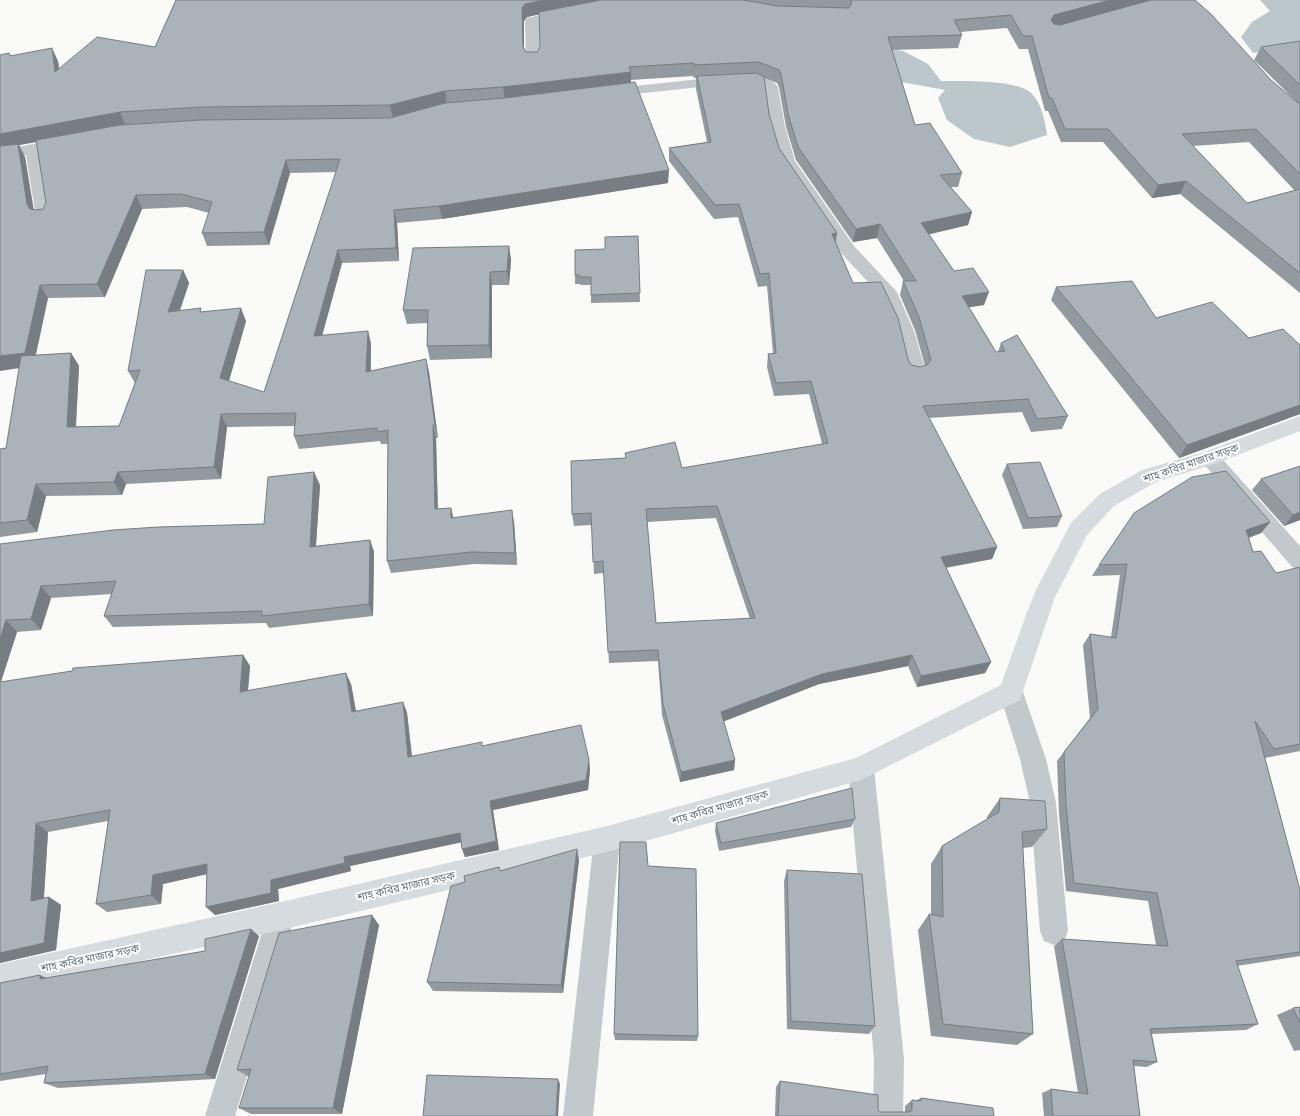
<svg xmlns="http://www.w3.org/2000/svg" width="1300" height="1116" viewBox="0 0 1300 1116" font-family="Barlow,'Noto Sans Bengali',sans-serif">
	<style>
		.water { fill: #bbc7cb }
		.lines { fill: none; stroke-linecap: round; stroke-linejoin: round }
		.street { fill: #c3c8cc; fill-rule: evenodd }
		.secondary { fill: #d6dbdf; fill-rule: evenodd }
		.wall { fill: #929a9f; fill-rule: evenodd }
		.shaded-wall { fill: #777d82 }
		.building { fill: #aab3b9; stroke: #777d82; fill-rule: evenodd }
		.labels { text-anchor: middle; stroke-width: 4; stroke-linejoin: round; paint-order: stroke }
		.street-label { font-size: 11px; fill: #657683; stroke: #fff }
	</style>
	<rect width="100%" height="100%" fill="#fafaf8"/>
	<g class="water">
		<polygon points="1260,0 1300,0 1300,47 1253,53 1241,37 1252,22 1270,11"/>
		<path d="M890,49L903,51L928,64L941,81C962,81 1016,79 1031,93C1042,103 1045,122 1047,135L1010,147L974,139L947,120L938,98L945,90L901,82Z"/>
	</g>
	<g class="lines">
		<g class="street">
			<polygon points="570,9 575,10 577,13 575,16 539,24 540,60 538,63 533,64 528,63 526,60 525,21 527,18"/>
			<path d="M718,77C734,77 768,72 778,87L785,127L795,161L854,246L897,292L914,331L926,372L923,377L916,379L909,377L906,372L896,331L880,295L842,254L779,161L769,127L764,89L756,85H718L608,97L603,96L601,93L603,90L608,89Z"/>
			<polygon points="66,138 71,140 74,143 71,146 41,152 52,217 50,221 44,222 38,221 36,217 26,155 0,160 0,150"/>
			<polygon points="1210,450 1217,453 1300,546 1300,570 1292,567 1203,463 1200,458 1203,453"/>
			<polygon points="1011,681 1020,684 1023,692 1046,759 1056,803 1068,931 1064,941 1054,945 1044,941 1040,931 1030,803 1020,759 999,692 1002,684"/>
			<polygon points="861,756 870,760 874,768 904,1059 903,1116 873,1116 874,1059 848,768 852,760"/>
			<polygon points="607,826 616,830 620,839 593,1116 563,1116 594,839 598,830"/>
			<polygon points="281,902 291,906 295,916 235,1116 205,1116 267,916 271,906"/>
		</g>
		<polygon class="secondary" points="1300,416 1300,431 1217,463 1156,482 1114,506 1087,535 1055,597 1020,700 861,780 607,852 281,930 0,992 0,964 281,902 607,826 856,758 1001,685 1027,612 1036,590 1071,523 1100,494 1142,470 1204,452"/>
	</g>
	<g class="wall">
		<path d="M176,0H1195L1271,80L1298,103L1254,60L1261,47L1300,41V293L1180,194L1152,198L1103,142H1061L1048,111H1045L1028,49H1019L1007,28L960,32L962,35L958,48L892,50L915,125L962,173L958,187H951L972,212L968,225L929,234L954,271L984,305L969,307L996,352H998L1001,343L1068,416L1062,429L1031,432L1022,412L929,418L997,547L992,559L946,568L991,662L985,673L917,687L908,666L819,684L723,721L735,760L734,770L680,782L662,715L658,661L609,663L604,573L594,574L592,525L574,526L572,514L625,458V453L682,468L822,444L809,394L774,396L767,367L768,354L773,353L767,286L758,287L738,217L714,219L669,161V148L707,142L696,89V78H694L693,76L631,80V83L668,183L442,219L397,223L399,261L342,263L322,336L368,331L371,344V371L426,359L429,372L438,438H436L438,509L453,518L514,522L517,565L474,564L391,573L387,561L388,444H381L380,441L299,449L294,436L295,426L227,427L221,479L126,484L122,495L46,496L37,532L0,537V449L6,448L19,368L10,55L58,61L59,69L155,47ZM539,14L540,47L537,52H526L524,48V21L527,17ZM764,78L777,83L779,87L786,127L796,160L853,242L877,238L904,281H903L900,295L915,330L925,366L920,367L911,365L853,283L835,242L837,233L779,148L769,114ZM36,142L46,203L43,209L37,210H33L25,157L19,145ZM1249,142L1295,191L1247,203L1193,146ZM336,172L264,392L229,381L246,321L203,312L180,310L189,283L183,270L128,371L135,383L119,426L76,427L79,366L71,353L36,355L48,298L105,297L142,209L187,207L209,213L202,233L207,246L269,245L290,173ZM716,518L750,619L656,623L647,522Z"/>
		<polygon points="638,236 640,302 591,303 591,285 580,285 580,284 575,284 575,275 605,249"/>
		<polygon points="509,246 511,260 509,285 492,285 492,358 430,360 427,346 428,323 407,324 403,310"/>
		<polygon points="1056,287 1156,318 1249,338 1300,345 1300,414 1179,458 1051,300"/>
		<polygon points="1007,464 1062,516 1057,527 1023,529 1002,475"/>
		<polygon points="1261,479 1300,520 1284,526 1252,490"/>
		<polygon points="320,485 316,546 370,540 374,552 373,616 269,628 266,623 113,627 104,616 112,594 51,598 41,630 17,632 1,682 243,655 250,666 248,690 351,684 356,711 403,702 407,713 412,756 483,746 589,760 590,770 588,790 493,810 499,850 465,857 461,842 350,866 351,871 278,889 279,901 215,915 207,874 163,884 161,904 107,912 96,904 108,821 48,832 44,898 49,897 61,905 56,950 0,963 0,544 264,524"/>
		<polygon points="1270,522 1261,533 1249,538 1253,552 1276,573 1300,567 1300,751 1265,758 1300,890 1300,956 1237,966 1258,1024 1246,1030 1152,1034 1157,1062 1147,1067 1134,1066 1140,1116 1044,1116 1042,1093 1051,1089 1078,1093 1054,946 1062,939 1156,945 1148,901 1066,891 1059,814 1057,761 1090,718 1083,645 1090,634 1111,637 1120,575 1092,576 1099,565"/>
		<polygon points="1000,798 1047,829 1032,847 1023,848 1033,1034 1017,1045 931,1036 918,930 929,914 931,915 931,864 942,846 987,819 987,817"/>
		<polygon points="855,819 851,827 719,851 715,831 716,823"/>
		<polygon points="579,860 563,993 433,991 427,982 500,871"/>
		<polygon points="648,866 698,1036 697,1041 615,1040 614,1034"/>
		<polygon points="787,870 875,1026 869,1034 787,1029 784,881"/>
		<polygon points="379,925 342,1114 251,1114 239,1108 249,1077 237,1070"/>
		<polygon points="259,936 215,1079 58,1088 44,1083 46,1074 0,1081 0,983 40,975 46,978 205,951"/>
		<polygon points="1300,1007 1300,1050 1294,1051 1277,1015 1293,1008"/>
		<polygon points="780,1081 878,1110 880,1112 905,1112 905,1106 912,1100 917,1100 921,1098 994,1116 775,1116 776,1087"/>
	</g>
	<g class="shaded-wall">
		<polygon points="544,0 608,0 527,17 524,21 524,60 523,47 522,8 525,4"/>
		<polygon points="1110,0 1153,0 1050,28 1051,20 1054,15"/>
		<polygon points="52,48 58,61 61,85 55,72"/>
		<polygon points="631,72 631,85 505,101 503,87"/>
		<polygon points="445,91 447,104 393,118 390,105"/>
		<polygon points="120,112 126,126 19,145 25,157 35,217 27,204 0,149 0,134"/>
		<polygon points="286,160 290,173 269,245 264,232"/>
		<polygon points="669,170 668,183 442,219 439,206"/>
		<polygon points="1186,181 1180,194 1152,198 1158,185"/>
		<polygon points="136,195 142,209 105,297 97,284"/>
		<polygon points="394,210 397,223 399,261 396,248"/>
		<polygon points="972,212 968,225 918,237 921,223"/>
		<polygon points="880,224 877,238 853,242 856,229"/>
		<polygon points="837,233 835,246 832,234"/>
		<polygon points="509,246 511,260 509,285 507,271"/>
		<polygon points="338,250 342,263 318,350 314,336"/>
		<polygon points="183,270 189,283 175,325 168,312"/>
		<polygon points="490,272 492,285 492,358 489,345"/>
		<polygon points="40,285 48,298 33,366 0,371 0,356"/>
		<polygon points="989,292 984,305 958,309 962,296"/>
		<polygon points="241,308 246,321 226,391 220,378"/>
		<polygon points="368,331 371,344 370,385 366,372"/>
		<polygon points="71,353 79,366 75,440 67,427"/>
		<polygon points="426,359 429,372 438,438 435,425"/>
		<polygon points="1300,405 1300,414 1179,458 1187,445"/>
		<polygon points="221,414 227,427 221,479 214,467"/>
		<polygon points="433,425 436,438 438,522 435,509"/>
		<polygon points="118,472 126,484 122,495 114,482"/>
		<polygon points="314,472 320,485 315,559 310,547"/>
		<polygon points="36,484 46,496 37,532 27,520"/>
		<polygon points="451,508 454,520 451,518"/>
		<polygon points="512,510 514,522 517,565 515,553"/>
		<polygon points="1300,512 1300,520 1284,526 1293,515"/>
		<polygon points="1270,522 1261,533 1238,541 1246,530"/>
		<polygon points="370,540 374,552 373,616 369,604"/>
		<polygon points="997,547 992,559 936,569 941,557"/>
		<polygon points="41,586 51,598 41,630 31,619"/>
		<polygon points="6,620 17,632 0,684 0,639"/>
		<polygon points="243,655 250,666 247,702 240,692"/>
		<polygon points="912,655 908,666 819,684 720,723 721,712 822,674"/>
		<polygon points="991,662 985,673 917,687 921,676"/>
		<polygon points="346,673 351,684 358,723 352,712"/>
		<polygon points="403,702 407,713 413,767 408,757"/>
		<polygon points="589,760 590,770 588,790 493,810 499,850 465,857 462,849 490,801"/>
		<polygon points="735,760 734,770 680,782 681,772"/>
		<polygon points="36,823 48,832 43,909 31,901"/>
		<polygon points="460,833 463,842 350,866 351,871 278,889 279,901 215,915 206,907 271,880 344,857"/>
		<polygon points="577,849 579,860 563,993 561,985"/>
		<polygon points="207,864 216,872 163,884 161,904 151,895 153,875"/>
		<polygon points="49,897 61,905 56,950 0,963 0,953"/>
		<polygon points="372,915 379,925 342,1114 333,1108"/>
		<polygon points="251,929 259,936 215,1079 205,1074"/>
		<polygon points="40,975 53,982 40,979"/>
		<polygon points="558,1079 560,1084 558,1116 556,1116"/>
	</g>
	<g class="building">
		<path d="M176,0H544L525,4L522,8L523,47L526,52H537L540,47L539,12L601,0H743L777,6L849,8L852,2L850,0H1110L1054,15L1051,20L1054,24L1060,25L1151,0H1195L1211,14L1271,80L1297,102L1300,104V174L1256,129L1182,134L1247,203L1300,189V273L1186,181L1158,185L1108,129H1065L1052,98H1049L1032,36H1023L1011,15L954,20L962,35L888,37L915,125L930,123L962,173L940,175L972,212L921,223L954,271L973,268L989,292L962,296L996,352L1005,351L1001,343L1017,335L1068,416L1037,419L1028,399L923,406L997,547L941,557L991,662L921,676L912,655L822,674L721,712L735,760L681,772L663,704L658,650L608,652L603,561L593,562L591,513L572,514L571,461L626,458L625,453L675,442L682,468L828,443L811,381L776,383L768,354L776,353L769,273L760,274L739,204L715,205L669,148L711,142L697,76L757,73L764,77L769,114L779,148L837,233L832,234L853,283L881,282L898,318L908,359L911,365L920,367L927,365L931,360L919,317L903,281H916L880,224L856,229L798,147L788,114L781,74L779,70L759,62L694,65V63L629,67L631,72L503,87L445,91L390,105L201,107L120,112L0,134V55L9,53L10,56L52,48L55,72L97,37L155,47ZM717,506L755,618L656,623L646,509Z"/>
		<polygon points="1300,41 1300,85 1261,47"/>
		<polygon points="635,82 669,170 439,206 394,210 396,248 338,250 314,336 368,331 366,372 426,359 435,425 433,425 435,509 451,508 451,518 512,510 515,553 471,552 387,561 388,430 377,432 377,428 294,436 296,413 221,414 214,467 118,472 114,482 36,484 27,520 0,523 0,449 6,448 21,356 71,353 67,427 119,426 140,370 128,371 146,270 183,270 168,312 201,308 200,312 241,308 220,378 264,392 340,159 286,160 264,232 202,233 212,202 181,194 136,195 97,284 40,285 25,353 0,356 0,146 18,144 27,204 30,209 37,210 43,209 46,203 36,140 120,125 201,120 390,118 445,103 504,98"/>
		<polygon points="638,236 640,293 591,295 591,277 579,277 579,275 575,275 575,250 605,249 605,237"/>
		<polygon points="509,246 507,271 490,272 489,345 427,346 428,310 403,310 413,248"/>
		<polygon points="1132,281 1156,318 1212,302 1249,338 1283,329 1300,345 1300,405 1187,445 1056,287"/>
		<polygon points="1040,462 1062,516 1028,518 1007,464"/>
		<polygon points="1300,466 1300,512 1293,515 1261,479"/>
		<polygon points="1226,471 1270,522 1246,530 1253,552 1261,551 1276,573 1300,567 1300,744 1274,749 1255,721 1300,890 1300,952 1236,961 1258,1024 1150,1029 1157,1062 1133,1060 1140,1116 1053,1116 1051,1089 1088,1094 1062,939 1168,946 1157,893 1074,883 1066,805 1064,752 1098,709 1090,634 1116,638 1127,564 1099,565 1134,513 1192,477"/>
		<polygon points="314,472 310,547 370,540 369,604 262,616 262,611 104,616 116,581 41,586 31,619 6,620 0,639 0,544 113,530 158,527 264,524 268,477"/>
		<polygon points="243,655 240,692 346,673 352,712 403,702 408,757 482,742 482,746 581,725 589,760 586,780 490,801 496,841 462,849 460,833 344,857 345,863 271,880 271,893 206,907 207,864 153,875 151,895 96,904 110,810 36,823 31,901 49,897 44,943 0,953 0,682 72,671 73,668"/>
		<polygon points="852,788 855,819 721,843 716,823"/>
		<polygon points="1000,798 1045,801 1047,829 1022,832 1033,1034 943,1024 929,914 943,917 942,846 999,812"/>
		<polygon points="620,842 646,842 648,866 696,869 698,1036 614,1034"/>
		<polygon points="577,849 561,985 427,982 451,886 465,882 464,876 499,867 500,871"/>
		<polygon points="787,870 862,874 875,1026 791,1021"/>
		<polygon points="372,915 333,1108 239,1108 251,1069 237,1070 279,933"/>
		<polygon points="251,929 205,1074 44,1083 48,1066 0,1074 0,983 40,975 40,979 205,951 205,939"/>
		<polygon points="1300,1007 1300,1023 1293,1008"/>
		<polygon points="427,1075 558,1079 556,1116 423,1116"/>
		<polygon points="780,1081 878,1095 878,1110 880,1112 910,1112 912,1110 912,1100 921,1101 921,1098 993,1108 994,1116 778,1116"/>
	</g>
	<g class="labels">
		<g class="street-label">
			<text transform="translate(1191 463) rotate(-19)" y="4">শাহ কবির মাজার সড়ক</text>
			<text transform="translate(720 807) rotate(-16)" y="4">শাহ কবির মাজার সড়ক</text>
			<text transform="translate(406 886) rotate(-13)" y="4">শাহ কবির মাজার সড়ক</text>
			<text transform="translate(90 958) rotate(-12)" y="4">শাহ কবির মাজার সড়ক</text>
		</g>
	</g>
</svg>
